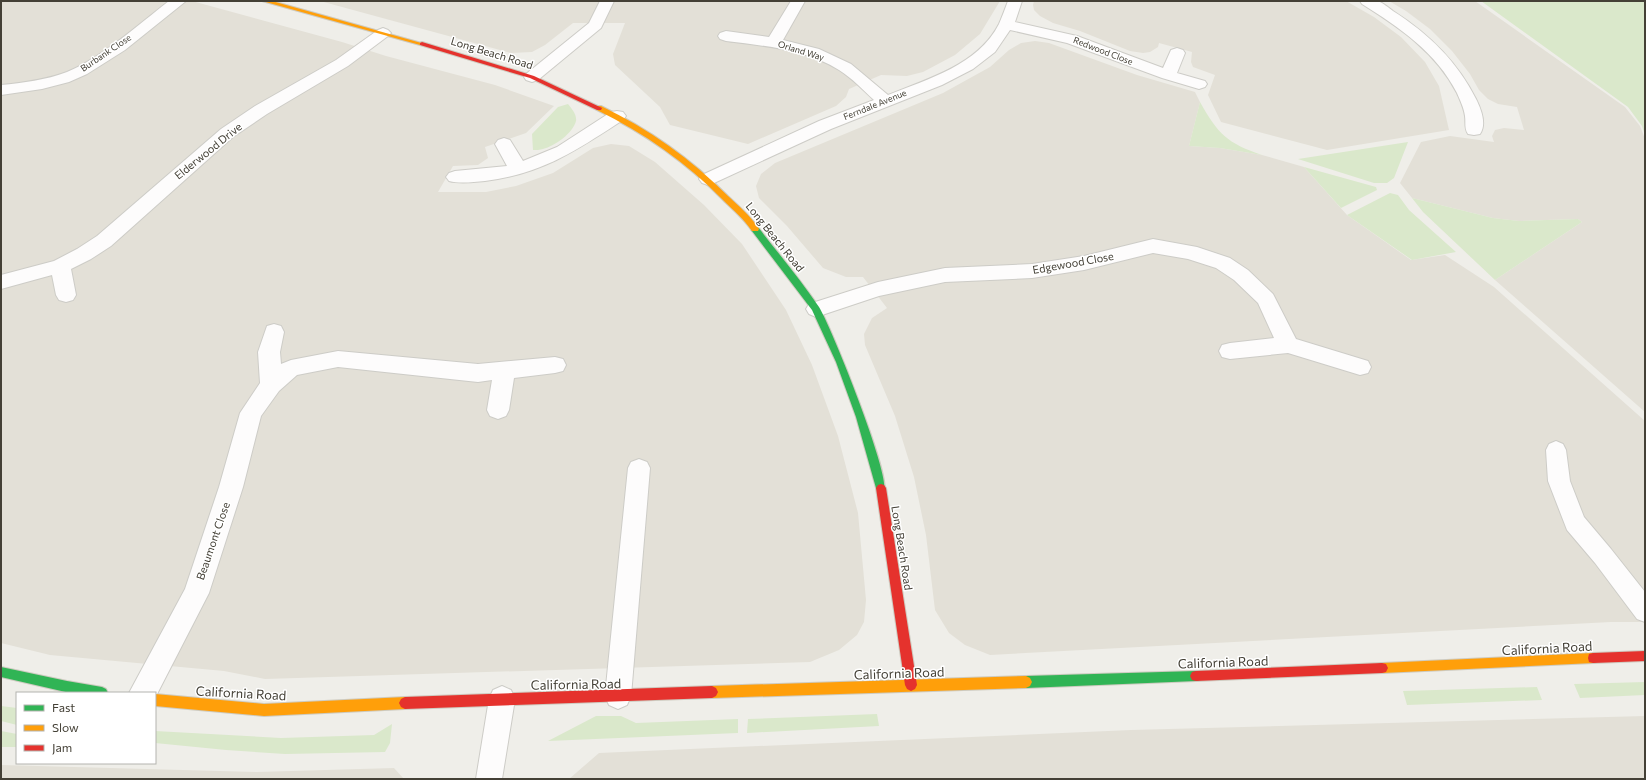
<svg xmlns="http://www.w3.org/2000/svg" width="1646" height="780" viewBox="0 0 1646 780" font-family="Commissioner,sans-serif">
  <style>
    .residential { fill: #e3e0d7 }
    .green { fill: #dae8cb }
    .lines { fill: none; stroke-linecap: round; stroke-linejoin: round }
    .lane-casing { stroke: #cdccc7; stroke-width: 2 }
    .street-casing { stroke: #cdccc7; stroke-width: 2 }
    .fast-casing { stroke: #cecbc0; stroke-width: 2 }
    .slow-casing { stroke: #cecbc0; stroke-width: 2 }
    .jam-casing { stroke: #cecbc0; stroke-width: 2 }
    .lane { fill: #fdfcfc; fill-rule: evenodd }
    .street { fill: #fdfcfc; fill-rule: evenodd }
    .fast { fill: #30b455; fill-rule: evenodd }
    .slow { fill: #ff9f0a; fill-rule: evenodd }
    .jam { fill: #e5322d; fill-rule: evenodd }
    .labels { text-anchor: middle; stroke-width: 3; stroke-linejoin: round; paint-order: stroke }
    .far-street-label { font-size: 9px; fill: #444036; stroke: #fff }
    .street-label { font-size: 11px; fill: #444036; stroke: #fff }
    .near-street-label { font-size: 13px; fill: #444036; stroke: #fff }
  </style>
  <rect width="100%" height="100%" fill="#efeee9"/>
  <path class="residential" d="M1,1H192L342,42L386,56L495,85L554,106L526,133L485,147L488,158L478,165L453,166L438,192H486L516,186L553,173L593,148L611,144L629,146L655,162L704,205L742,244L786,310L812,365L838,436L858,513L866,600L864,622L857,635L839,650L810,662L265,679L224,671L50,655L1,643Z
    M320,1H1000L980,34L955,55L923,72L907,76L881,75L849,89L846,97L836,106L748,144L670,125L660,107L615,65L613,54L625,23H573L545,45L532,52L511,53Z
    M1034,1H1346L1374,17L1401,37L1425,62L1439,86L1449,130L1327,150L1221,122L1208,95L1215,75L1193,67L1191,62L1192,52L1159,43L1158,47L1150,52L1143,53L1130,51L1080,31L1053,23L1040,16L1034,10L1033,5Z
    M1389,1H1475L1625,107L1640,126L1645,139V412L1495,280L1582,222L1578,219L1519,221L1493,218L1412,198L1400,183L1421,142L1450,136L1494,142L1492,136L1495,130L1504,128L1524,130L1517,107L1498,104L1488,99L1479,90L1470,74L1452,51L1430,29L1406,11Z
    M1035,41L1049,43L1137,75L1195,92L1200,102L1189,146L1220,148L1262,155L1304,167L1347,215L1411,260L1445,255L1494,287L1645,421V622H1611L990,655L965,645L949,633L935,610L926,535L914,477L895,416L865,345L864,334L872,318L887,308L863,277H846L823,268L787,226L759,198L756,186L761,174L775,163L943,93L990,67L1009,50L1021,43Z
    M1645,716V779H569L599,753L1131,730Z
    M1,765L257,772L394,768L404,779H1Z"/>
  <path class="green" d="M1481,1H1645V135L1642,126L1628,107Z
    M1200,102C1218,134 1227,143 1262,155L1220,148L1189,146Z
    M568,104C572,109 577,115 576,121C573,133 555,146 543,149C540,150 536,150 533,150L532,134L558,107Z
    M1408,142L1394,178L1387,183H1374L1298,159Z
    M1304,167L1376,187L1377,190L1341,208Z
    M1390,193L1398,195L1409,210L1456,252L1412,260L1347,215Z
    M1412,198L1493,218L1519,221L1578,219L1582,222L1495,280L1423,212Z
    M1645,682V695L1580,698L1574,684Z
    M1537,687L1542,700L1407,705L1403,691Z
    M1,706L17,708V725L1,721Z
    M877,714L879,726L747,733L748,719Z
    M596,716H621L636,723L738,719V733L548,741Z
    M392,724L390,743L385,752L285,754L226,750L155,743V731L281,738L374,735Z
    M1,731L17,734V747H1Z"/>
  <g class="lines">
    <defs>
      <path id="lane" d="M1556,441L1563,444L1566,450L1570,481L1584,517L1611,549L1645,592V622L1637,619L1595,563L1567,530L1548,481L1546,450L1549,444Z
        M639,459L647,462L650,468L631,696L627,705L618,709L609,705L605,696L628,468L631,462Z
        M502,686L511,690L515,699L502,779H476L489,699L493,690Z"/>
      <path id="street" d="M169,1H186L125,50L87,74L69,82L42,89L1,95V85C23,83 46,80 67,72C103,57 138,25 169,1Z
        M600,1H614L601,28L538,80L532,82L526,80L524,77L526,74L589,23Z
        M791,1H805L783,40L819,49L851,64L888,95C928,79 978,65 999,24C1002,17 1005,9 1008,1H1022L1015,22L1077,36L1163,68L1171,50L1177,48L1183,50L1185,53L1177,73L1205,81L1207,84L1205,87L1199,89L1162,78L1067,43L1010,30L995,52L973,69L942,85L831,129L714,183L708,185L702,183L699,179L702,175L819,121L874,100C863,90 852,78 839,70C805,49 765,46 726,41L720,39L718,36L720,33L726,31L769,37Z
        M1360,1C1365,1 1373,0 1378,1C1383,3 1389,8 1393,11C1429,34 1457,61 1476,99C1481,109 1487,124 1480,134L1474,135L1468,134C1464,128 1466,123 1465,116C1464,108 1460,100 1457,93C1436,52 1400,28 1362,4Z
        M383,28L388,30L391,33L388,36L348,66L267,114L233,137L111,246L91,259L71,269L76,295L73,300L66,302L59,300L56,295L52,275L1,289V275L54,261L77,249L97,236L221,129L255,106L336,60L378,30Z
        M617,111L623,112L626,116L623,120C577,150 542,174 485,181C473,182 460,184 449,181L446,177L449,173L455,171L507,166L495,144L498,140L504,138L510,140L523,161L557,147L611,112Z
        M1153,239L1197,247L1230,258L1248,270L1273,294L1296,339L1368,361L1371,367L1368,373L1360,375L1288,353L1230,359L1222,357L1219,351L1222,345L1230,343L1274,338L1258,303L1234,280L1216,268L1188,259L1153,253L1084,270L1032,278L945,282L879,296L816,317L809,314L806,309L809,304L878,282L945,268L1032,264L1084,256Z
        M274,324L281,326L284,332L280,352L281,364L291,360L338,351L478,364L555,357L563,359L566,365L563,371L555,373L514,378L509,410L506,416L498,419L490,416L487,410L492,380L478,382L338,367L297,375L279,391L261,416L243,487L209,593L155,698V693H129L185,589L219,487L240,413L260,383L258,352L267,326Z"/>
      <path id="fast" d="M755,226L758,227C778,253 800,279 819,307C831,326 891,476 884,491L881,492L878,491L876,488L856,417L836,362L812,310L752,231L751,229Z
        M1,667L67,681L102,687L106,689L108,693H70L1,677Z
        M1196,671L1200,672L1202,676L1200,680L1196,681L1026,688L1022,686L1020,682L1022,678L1026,676Z"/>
      <path id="slow" d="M262,1H272L425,44L420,45Z
        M597,106H601C649,129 691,159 728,196C739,206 749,215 758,227L759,229L758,231H752C744,219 733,210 723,200C686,162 644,133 597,110Z
        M1593,653L1597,654L1598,658L1597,662L1593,663L1382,673L1378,672L1376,668L1378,664L1382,663Z
        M1026,676L1030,678L1032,682L1030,686L1026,688L712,698L708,696L706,692L708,688L712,686Z
        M155,694L264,704L405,697L409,699L411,703L409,707L405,709L264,716L155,706Z"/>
      <path id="jam" d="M422,42L534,76L602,108L601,110H597L530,78L420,45V43Z
        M881,484L884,485L886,488L917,685L915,689L911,691L907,689L905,685L876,488L878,485Z
        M1645,651V661L1593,663L1589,662L1588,658L1589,654L1593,653Z
        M1382,663L1386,664L1388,668L1386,672L1382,673L1196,681L1192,680L1190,676L1192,672L1196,671Z
        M712,686L716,688L718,692L716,696L712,698L405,709L401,707L399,703L401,699L405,697Z"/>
    </defs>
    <use href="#lane" class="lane-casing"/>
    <use href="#street" class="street-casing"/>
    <use href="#fast" class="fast-casing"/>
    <use href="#slow" class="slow-casing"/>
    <use href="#jam" class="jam-casing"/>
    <use href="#lane" class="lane"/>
    <use href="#street" class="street"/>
    <use href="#fast" class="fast"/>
    <use href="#slow" class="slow"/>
    <use href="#jam" class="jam"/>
  </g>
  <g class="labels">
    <g class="far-street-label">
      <text transform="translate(801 51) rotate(17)" y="3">Orland Way</text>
      <text transform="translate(1103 51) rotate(21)" y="3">Redwood Close</text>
      <text transform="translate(106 53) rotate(-34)" y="3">Burbank Close</text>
      <text transform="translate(875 105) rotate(-22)" y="3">Ferndale Avenue</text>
    </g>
    <g class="street-label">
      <text transform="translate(492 53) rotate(17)" y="4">Long Beach Road</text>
      <text transform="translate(208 151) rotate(-39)" y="4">Elderwood Drive</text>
      <text transform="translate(775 237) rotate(51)" y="4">Long Beach Road</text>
      <text transform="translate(1073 263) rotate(-10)" y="4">Edgewood Close</text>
      <text transform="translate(213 541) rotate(-71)" y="4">Beaumont Close</text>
      <text transform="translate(902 548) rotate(81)" y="4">Long Beach Road</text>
    </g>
    <g class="near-street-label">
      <text transform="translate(1547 648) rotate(-3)" y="5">California Road</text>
      <text transform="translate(1223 662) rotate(-2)" y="5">California Road</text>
      <text transform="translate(899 673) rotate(-2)" y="5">California Road</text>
      <text transform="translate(576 684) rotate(-1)" y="5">California Road</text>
      <text transform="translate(241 693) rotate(3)" y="5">California Road</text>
    </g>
  </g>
  <rect width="1646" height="780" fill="none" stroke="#444036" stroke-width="4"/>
  <rect x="16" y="692" width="140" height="72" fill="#ffffff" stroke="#b4b3af"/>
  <rect x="24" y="705" width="20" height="6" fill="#30b455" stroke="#b4b3af"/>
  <text x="52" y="712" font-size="12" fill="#444036">Fast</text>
  <rect x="24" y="725" width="20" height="6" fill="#ff9f0a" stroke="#b4b3af"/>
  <text x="52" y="732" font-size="12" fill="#444036">Slow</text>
  <rect x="24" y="745" width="20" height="6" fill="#e5322d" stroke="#b4b3af"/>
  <text x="52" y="752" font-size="12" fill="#444036">Jam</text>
</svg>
